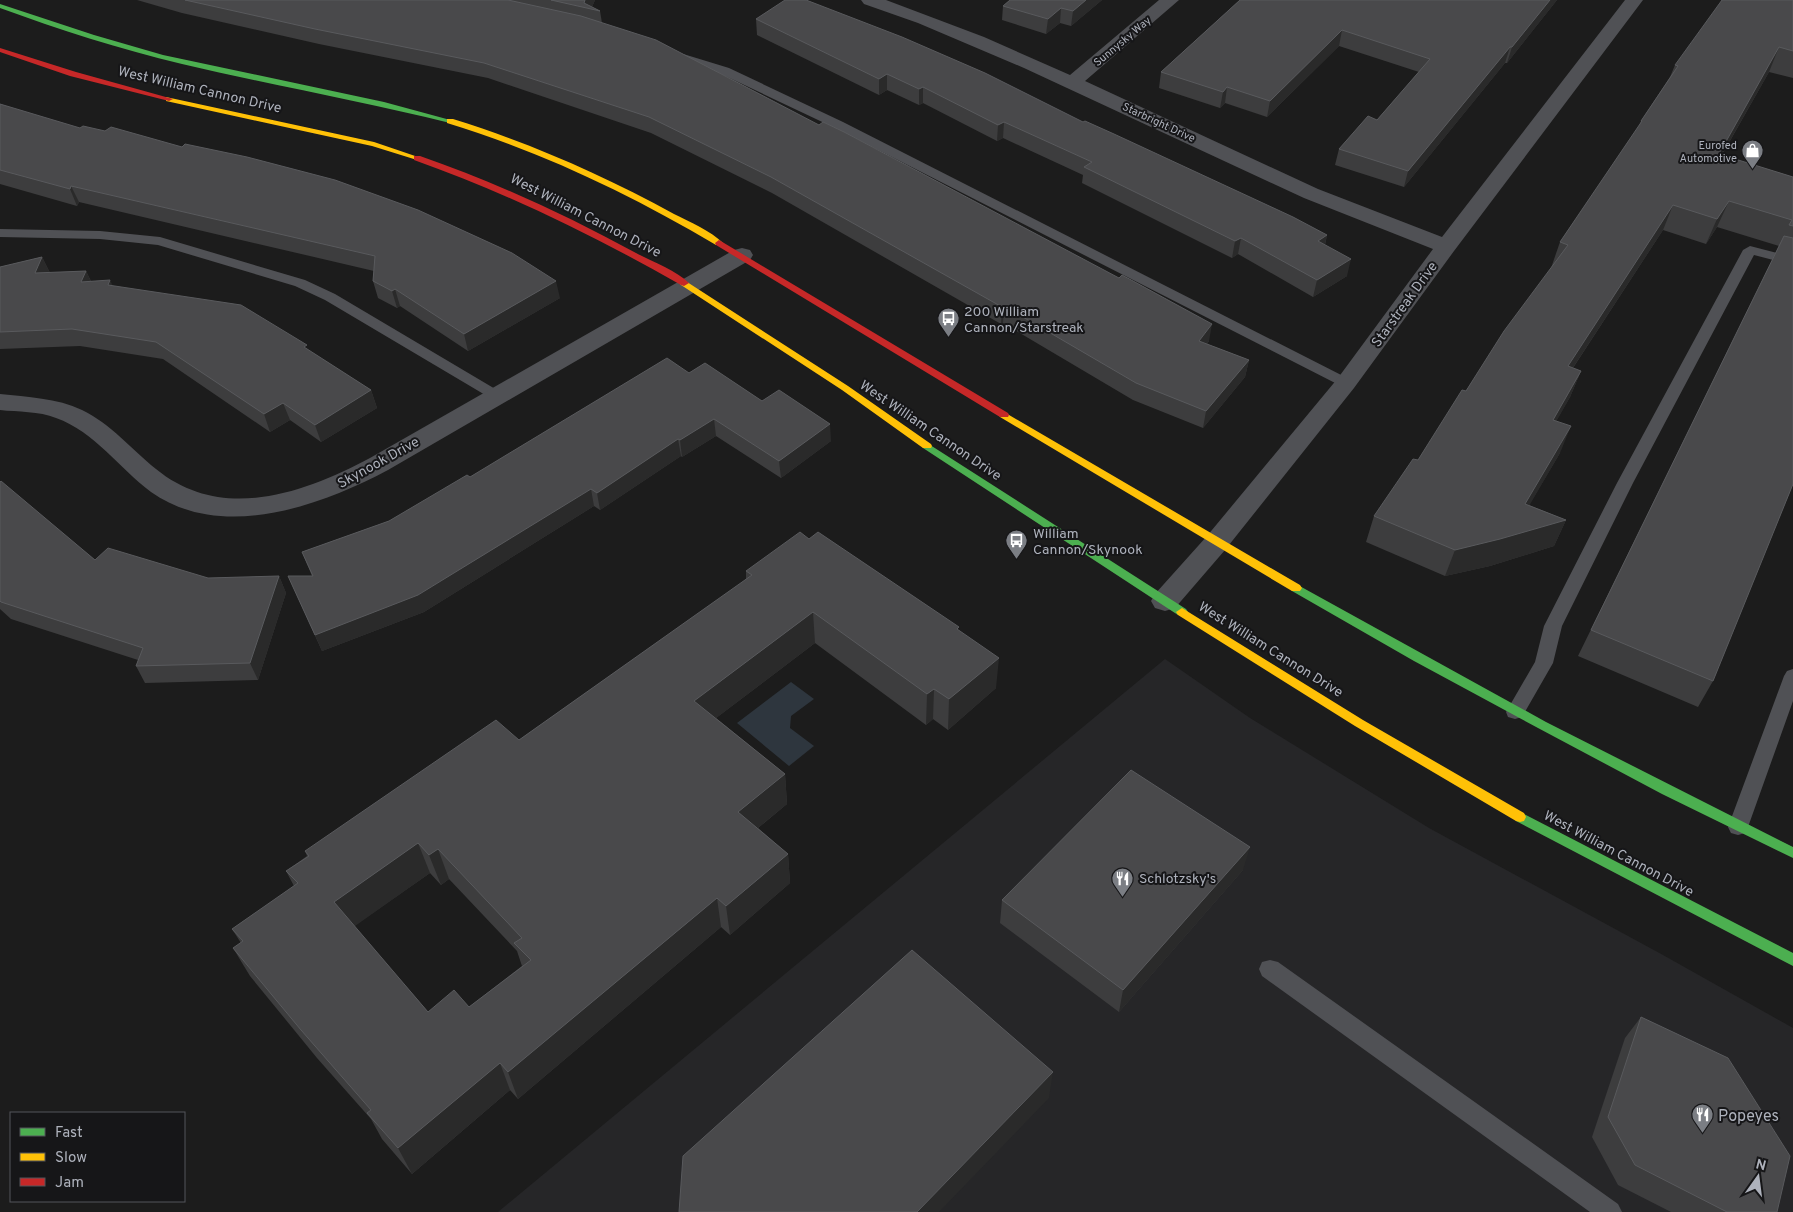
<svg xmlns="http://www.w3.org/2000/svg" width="1793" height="1212" viewBox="0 0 1793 1212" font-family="Overpass,sans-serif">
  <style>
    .built { fill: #262628 }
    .water { fill: #2e363e }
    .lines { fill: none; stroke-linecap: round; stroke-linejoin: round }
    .lane { fill: #505155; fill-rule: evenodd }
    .street { fill: #505155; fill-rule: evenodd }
    .fast { fill: #4caf50; fill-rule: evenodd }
    .slow { fill: #ffc107; fill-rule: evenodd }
    .jam { fill: #c62828; fill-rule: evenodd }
    .wall { fill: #3d3d3e; fill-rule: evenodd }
    .shaded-wall { fill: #2a2a2a }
    .building { fill: #49494b; stroke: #595a5d; fill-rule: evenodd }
    .labels { text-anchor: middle; stroke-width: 4; stroke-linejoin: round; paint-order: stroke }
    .far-street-label { font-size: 11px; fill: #aeb2bc; stroke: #161618 }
    .far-poi-label { font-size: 11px; fill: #aeb2bc; stroke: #161618; text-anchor: end }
    .street-label { font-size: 14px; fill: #aeb2bc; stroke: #161618 }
    .poi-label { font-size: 14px; fill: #aeb2bc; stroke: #161618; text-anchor: start }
    .near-poi-label { font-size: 16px; fill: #aeb2bc; stroke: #161618; text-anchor: start }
  </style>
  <rect width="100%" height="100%" fill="#1c1c1c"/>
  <path class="built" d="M1165,659L1250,718L1429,828L1663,955L1793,1028V1212H498Z"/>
  <path class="water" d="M791,682L814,699L791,716L790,728L814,746L789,766L737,723Z"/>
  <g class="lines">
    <path class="lane" d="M680,53L729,68L843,122L1351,380L1354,383L1351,386H1341L835,128L721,74L676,59L674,57Z
      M0,229L100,231L160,237L305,280L335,294L502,393L505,396L502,399H492L325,300L295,286L158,245L100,239L0,237Z
      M1750,246L1793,257V265L1754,255L1633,483L1562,626L1553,663L1522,717L1515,719L1508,717L1506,712L1535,662L1544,626L1617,483L1743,250Z
      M1793,669V701L1748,827L1745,833L1738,835L1731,833L1728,827L1784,676L1787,671Z
      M1270,960L1278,962L1618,1204L1622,1212H1590L1262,976L1259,969L1262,962Z"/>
    <path class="street" d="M861,0H886L984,37L1070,75L1159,0H1179L1085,81L1318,189L1442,237L1625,0H1643L1454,251L1354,388L1225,550L1175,608L1165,611L1155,608L1151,601L1155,594L1207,536L1338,378L1433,249L1304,198L1024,68L918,23L864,4Z
      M742,248L750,250L753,255L750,260L388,470C320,506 222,542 151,492C119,468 95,432 56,418C39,411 18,412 0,410V394C27,397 57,398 82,410C111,424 131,449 156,469C222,523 304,493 370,458L734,250Z"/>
    <path class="fast" d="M0,4L94,35L163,55L384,102L454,121L450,123C361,101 271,85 182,64C120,49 60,30 0,8Z
      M927,443L1186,609L1188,612L1186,615H1178L923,448L922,446L923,444Z
      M1296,584L1546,722L1793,847V858L1662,794L1538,728L1414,661L1292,591L1290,588Z
      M1520,812L1793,953V966L1516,821L1514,817L1516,813Z"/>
    <path class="slow" d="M166,97L374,142L421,158L417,160L372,146L166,101Z
      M447,119H453C530,143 603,175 674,214C690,222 711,231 723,243L722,245H716C630,194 542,152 447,123Z
      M684,280L848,386L931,444L932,446L931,448H923L842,390L681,285L679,283Z
      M1004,412L1300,585L1302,588L1300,591H1292L1000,417L999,415Z
      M1182,608L1363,720L1524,813L1526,817L1524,821L1520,822L1516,821L1355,726L1178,615L1176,612Z"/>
    <path class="jam" d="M0,48L76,72L173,99L169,101L70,76L0,52Z
      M414,156H420C495,182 566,215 636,253C651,261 677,271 689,283L684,286L681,285C595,236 507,193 414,160Z
      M719,240L1008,413L1009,415L1008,417H1000L716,245L715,243Z"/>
  </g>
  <path class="wall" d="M137,0H595L592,7L600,11L602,23L1209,341L1207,344L1249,360L1245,377L1203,428L1133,400L1003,323L1001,324L772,193L651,133L488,78L319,44L182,13Z
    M1010,0H1102L1071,26L1060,23L1046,34L1002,20L1003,6Z
    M1240,0H1557L1507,63H1505L1404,187L1335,165L1339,149L1377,120L1419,72L1339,46L1267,117L1225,103L1220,108L1159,88L1161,72Z
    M1793,0V78L1769,72L1722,155L1793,177V484L1713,681L1698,707L1578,656L1779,246L1717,227L1706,244L1663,230L1573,368L1581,371L1570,397L1556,421L1560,453L1529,505L1566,520L1554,546L1490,566L1445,576L1366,542L1374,516L1418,460L1551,268L1560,242L1638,128L1641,121L1670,77L1675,65Z
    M756,19L1083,122L1327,235L1325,245L1347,276L1313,297L1238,254L1232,258L1082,183L1083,175L1003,138L997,141L923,103L919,105L887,90L879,95L757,35Z
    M0,104L560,298L468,351L400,306L397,308L378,298L373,281L374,271L79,202L77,206L0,184Z
    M42,257L50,273L86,271L91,281L113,286L308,350L371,390L377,408L321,442L290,420L270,432L163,359L80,346L0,349V267Z
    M689,373L762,401L831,441L781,478L716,436L682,457L681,456L600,510L594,506L424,612L322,651L288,576H312L302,552L389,521L470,477Z
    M0,482L95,560L208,578L279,576L286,593L258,680L145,683L136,666L138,660L11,619L0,609Z
    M809,539L959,631L996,688L948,730L933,719L926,725L815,643L716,718L785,774L787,804L758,828L788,854L790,883L730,935L721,927L518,1099L510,1090L412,1174L382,1139L371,1119L317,1058L250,976L233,948L241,943L232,929L294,886L286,871L307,856L305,851L519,740L746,580V571ZM430,873L441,885L449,879L517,951L522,966L469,1007L428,1012L354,926Z
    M1243,870L1119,1012L1000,923L1002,900Z
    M1641,1017L1777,1212H1671L1618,1185L1592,1137L1625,1038Z"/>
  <path class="shaded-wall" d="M585,0H595L591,9L584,3Z
    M1086,0H1102L1071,26L1073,11Z
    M1550,0H1557L1507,63L1512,47Z
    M1061,8L1060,23L1046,34L1048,19Z
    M1342,30L1339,46L1267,117L1270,101Z
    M1510,47L1505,63L1404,187L1408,171Z
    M1779,47L1769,72L1708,179L1719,154Z
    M887,74V90L879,95V79Z
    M923,87V103L919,105V89Z
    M1227,87L1225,103L1220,108L1223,92Z
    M1004,122L1003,138L997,141L998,125Z
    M71,186L79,202L77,206L70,189Z
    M1729,201L1717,227L1706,244L1717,219Z
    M1673,205L1663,230L1557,392L1568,366Z
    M1327,235L1323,252L1318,241Z
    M1241,238L1238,254L1232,258L1235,241Z
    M42,257L50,273H35Z
    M1351,259L1347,276L1313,297L1317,280Z
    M86,271L94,288L81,282Z
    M110,280L118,297L108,285Z
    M556,281L560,298L468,351L464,334Z
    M395,289L400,306L397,308L392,291Z
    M1004,306L1003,323L1001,324L1002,307Z
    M1212,324L1209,341L1196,358L1199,341Z
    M1249,360L1245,377L1203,428L1206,411Z
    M1581,371L1570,397L1542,447L1553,420Z
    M371,390L377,408L321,442L315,425Z
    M283,403L290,420L270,432L264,414Z
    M714,419L716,436L682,457L680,440Z
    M830,424L831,441L781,478L779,461Z
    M1571,426L1560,453L1515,530L1525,504Z
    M678,439L681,456L600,510L597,493Z
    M591,489L594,506L424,612L322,651L315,635Z
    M1566,520L1554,546L1490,566L1445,576L1455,550Z
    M279,576L286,593L258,680L250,663Z
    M813,612L815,643L699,731L694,701Z
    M999,658L996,688L948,730L949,699Z
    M934,689L933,719L926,725L927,694Z
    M785,774L787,804L742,841L738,812Z
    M418,843L430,873L348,931L334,902Z
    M1250,847L1243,870L1119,1012L1123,990Z
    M438,849L449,879L441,885L429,855Z
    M788,854L790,883L730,935L726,906Z
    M717,898L721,927L518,1099L508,1072Z
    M500,1063L510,1090L412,1174L398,1148Z
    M1053,1072L1049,1098L939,1212H917Z"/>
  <path class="building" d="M185,0H508L581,16L656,40L819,125L823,122L844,132L1119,278L1122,275L1212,324L1199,341L1249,360L1206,411L1136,383L1004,306L1002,307L771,177L649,117L484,63L315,29Z
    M551,0H585L584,3L600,11Z
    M785,0H806L902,37L985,73L1083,122L1085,121L1114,134L1293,217L1327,235L1318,241L1351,259L1317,280L1241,238L1235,241L1084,167L1092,162L1004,122L998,125L923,87L919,89L887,74L879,79L756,19Z
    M1010,0H1086L1073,11L1061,8L1048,19L1003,6Z
    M1240,0H1550L1512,47H1510L1408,171L1339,149L1368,116L1377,120L1430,59L1342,30L1270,101L1227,87L1223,92L1161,72Z
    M1722,0H1793V51L1779,47L1719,154L1793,177V226L1789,225L1792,220L1729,201L1717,219L1673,205L1568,366L1581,371L1553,420L1571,426L1525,504L1566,520L1500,539L1455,550L1374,516L1413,459L1418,460L1462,390L1466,391L1504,331L1568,245L1560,242L1642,121H1641L1678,66L1675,65Z
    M0,104L80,128L83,126L105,131L111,127L182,147L185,144L247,157L335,180L418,210L512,253L556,281L464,334L395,289L392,291L373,281L375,256L71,186L70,189L0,170Z
    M1784,236L1793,238V484L1713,681L1591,630Z
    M42,257L35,273L86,271L81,282L110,280L108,285L241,305L307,345L304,347L371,390L315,425L283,403L264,414L156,342L72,329L0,332V267Z
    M667,358L689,373L705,363L762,401L779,390L830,424L779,461L714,419L680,440L678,439L597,493L591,489L418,595L315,635L288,576H313L302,552L389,521L467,475L470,477Z
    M1,481L95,560L108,548L208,578L279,576L250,663L136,666L143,648L1,602L0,601V482Z
    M800,532L809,539L818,532L959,627L957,629L999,658L949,699L934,689L927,694L813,612L694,701L785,774L738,812L788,854L726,906L717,898L508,1072L500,1063L398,1148L367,1113L371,1110L301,1030L233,948L243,941L232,929L298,883L286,871L309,856L305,851L496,720L519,740L752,575L746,571ZM418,843L429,855L438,849L522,938L514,943L531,960L469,1007L454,990L428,1012L334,902Z
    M1131,770L1250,847L1123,990L1002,900Z
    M912,950L1053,1072L917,1212H679L683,1156Z
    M1641,1017L1728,1058L1790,1156L1777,1212H1727L1635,1165L1608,1117Z"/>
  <defs>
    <symbol id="shop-pin" viewBox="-11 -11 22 30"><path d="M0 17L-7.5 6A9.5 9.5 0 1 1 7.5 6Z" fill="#7b7e84" stroke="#161618"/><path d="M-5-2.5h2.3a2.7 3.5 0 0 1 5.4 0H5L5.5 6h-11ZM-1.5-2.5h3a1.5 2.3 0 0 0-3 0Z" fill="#fff"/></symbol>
    <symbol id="bus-pin" viewBox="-11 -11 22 30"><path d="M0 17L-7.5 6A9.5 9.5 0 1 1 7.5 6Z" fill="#7b7e84" stroke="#161618"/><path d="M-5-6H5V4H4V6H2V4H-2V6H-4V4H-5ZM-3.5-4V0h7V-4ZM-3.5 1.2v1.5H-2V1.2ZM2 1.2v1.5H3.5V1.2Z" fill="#fff"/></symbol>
    <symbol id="restaurant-pin" viewBox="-11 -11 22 30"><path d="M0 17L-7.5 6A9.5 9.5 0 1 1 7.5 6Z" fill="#7b7e84" stroke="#161618"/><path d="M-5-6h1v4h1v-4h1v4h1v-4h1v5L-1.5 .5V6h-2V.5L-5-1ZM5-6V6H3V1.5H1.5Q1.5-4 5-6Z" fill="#fff"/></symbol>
  </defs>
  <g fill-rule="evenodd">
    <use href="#shop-pin" x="1740" y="138" width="25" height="34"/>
    <use href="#bus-pin" x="936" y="306" width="25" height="34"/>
    <use href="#bus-pin" x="1004" y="528" width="25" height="34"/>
    <use href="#restaurant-pin" x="1110" y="866" width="25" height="34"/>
    <use href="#restaurant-pin" x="1690" y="1102" width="25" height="34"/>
  </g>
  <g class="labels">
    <g class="far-street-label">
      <text transform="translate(1122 41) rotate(-40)" y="4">Sunnysky Way</text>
      <text transform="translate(1159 122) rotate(25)" y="4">Starbright Drive</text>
    </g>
    <g class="far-poi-label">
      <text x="1737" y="149">Eurofed<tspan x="1737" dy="13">Automotive</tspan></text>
    </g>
    <g class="street-label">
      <text transform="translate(200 89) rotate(13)" y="5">West William Cannon Drive</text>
      <text transform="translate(586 215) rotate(27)" y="5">West William Cannon Drive</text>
      <text transform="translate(1404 304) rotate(-54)" y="5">Starstreak Drive</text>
      <text transform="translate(931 430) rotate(34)" y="5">West William Cannon Drive</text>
      <text transform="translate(378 462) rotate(-29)" y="5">Skynook Drive</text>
      <text transform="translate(1271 649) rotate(32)" y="5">West William Cannon Drive</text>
      <text transform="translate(1619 853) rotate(28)" y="5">West William Cannon Drive</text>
    </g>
    <g class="poi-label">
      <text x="964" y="316">200 William<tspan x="964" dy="16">Cannon/Starstreak</tspan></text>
      <text x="1033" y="538">William<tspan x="1033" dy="16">Cannon/Skynook</tspan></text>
      <text x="1139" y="883">Schlotzsky's</text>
    </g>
    <g class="near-poi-label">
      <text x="1718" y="1121">Popeyes</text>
    </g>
  </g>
  <rect x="10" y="1112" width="175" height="90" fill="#161618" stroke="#53545a"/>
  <rect x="20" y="1128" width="25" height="8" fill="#4caf50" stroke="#53545a"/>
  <text x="55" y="1137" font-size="15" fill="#aeb2bc">Fast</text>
  <rect x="20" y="1153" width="25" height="8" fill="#ffc107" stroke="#53545a"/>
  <text x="55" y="1162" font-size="15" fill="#aeb2bc">Slow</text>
  <rect x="20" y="1178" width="25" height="8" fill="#c62828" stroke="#53545a"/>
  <text x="55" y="1187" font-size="15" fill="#aeb2bc">Jam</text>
  <g transform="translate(1758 1177) rotate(14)" stroke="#161618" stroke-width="4" paint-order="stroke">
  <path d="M0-4L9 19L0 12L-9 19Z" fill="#aeb2bc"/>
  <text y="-8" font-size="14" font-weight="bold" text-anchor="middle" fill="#aeb2bc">N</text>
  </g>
</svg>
